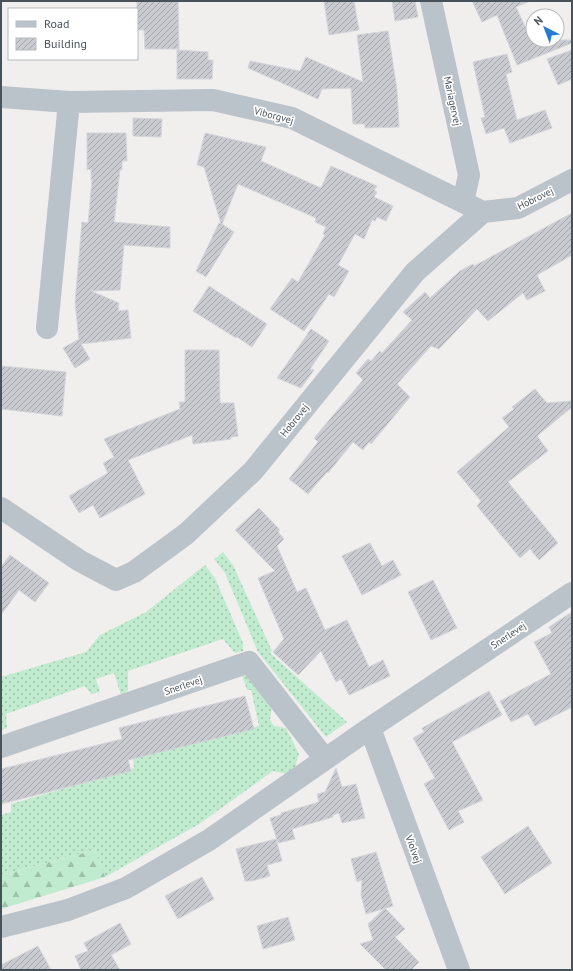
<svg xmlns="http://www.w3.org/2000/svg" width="573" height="971" viewBox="0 0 573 971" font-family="'PT Sans',sans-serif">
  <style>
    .grass { fill: url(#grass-dots) }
    .forest { fill: url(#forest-firs) }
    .building { fill: url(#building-hatch); stroke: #d3d5d9 }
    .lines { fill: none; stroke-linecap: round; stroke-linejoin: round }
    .minor { stroke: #bbc3ca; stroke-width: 22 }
    .labels { text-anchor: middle; stroke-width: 3.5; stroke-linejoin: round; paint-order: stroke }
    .street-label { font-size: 10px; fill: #48525a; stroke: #fff }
  </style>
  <defs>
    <pattern id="grass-dots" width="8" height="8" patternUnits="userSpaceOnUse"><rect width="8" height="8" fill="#c0ebce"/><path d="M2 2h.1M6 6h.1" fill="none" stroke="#9ec1aa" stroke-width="1.8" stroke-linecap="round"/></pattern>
    <pattern id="forest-firs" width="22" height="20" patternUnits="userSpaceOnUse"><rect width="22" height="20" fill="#c0ebce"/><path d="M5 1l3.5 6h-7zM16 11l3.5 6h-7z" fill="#9ec1aa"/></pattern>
    <pattern id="building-hatch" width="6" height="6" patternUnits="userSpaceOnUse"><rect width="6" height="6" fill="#c9cbd1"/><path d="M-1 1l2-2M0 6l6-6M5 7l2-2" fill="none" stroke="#a5a7ad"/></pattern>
  </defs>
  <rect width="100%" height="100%" fill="#f1eeee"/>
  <path class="grass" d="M223,552L233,565L272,651L270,653L347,722L326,737L258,652L225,573L214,559Z
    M205,565L215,578L243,643V651L235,653L223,639L128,671V691L121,695L114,673L96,679L100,692L91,694L85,686L6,714L7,728L1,730V677L86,652L100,635L146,612Z
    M246,673L272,706L270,720L274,726L286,728L299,754L295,768L286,774L273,771L199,824L105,877L95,850L1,875V815L11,812V804L134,768L133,758L259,726L251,690H247L242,675Z"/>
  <path class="forest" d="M95,850L105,877L1,909V875Z"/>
  <path class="building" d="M137,1H178L179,49H145L144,30H137Z
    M324,1H354L359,30L329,35Z
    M392,1H415L418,17L395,21Z
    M472,1H530L516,7L528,33L531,31L533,40H572V43L517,65L497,15L482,22Z
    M388,31L397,90L399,127L365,128V124H353L351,88L322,89L318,99L248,68L250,61L300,71L306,57L363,82L357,35Z
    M177,50L208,52V60H213L212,79H177Z
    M572,50V79L558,85L547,59Z
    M507,54L512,72L506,74L517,120L545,110L552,128L510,143L504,128L486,134L481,118L485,117L473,62Z
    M133,118L162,119L161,137L133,136Z
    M87,133H126L127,161H122V170H120L114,222L170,227V248L124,245L120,290L91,291L119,303L118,311L128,310L131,338L81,344L90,359L75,368L63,348L79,339V340L75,302L82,222L88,223L92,180H91V169L87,170Z
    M205,133L266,147L261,161L321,188L331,166L377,186L374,190L377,192L374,197L393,206L386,221L377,217L375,221L372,220L364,239L355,234L338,265L349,271L334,297L329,294L304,331L270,309L292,278L298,282L325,235L323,234L326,227L315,222L316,218L238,184L222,224L234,232L206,277L196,271L219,223L221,224L204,167L197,165Z
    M572,213V255L537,275L545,291L527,300L523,293L488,321L477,309L439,349L431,346L397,384L410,397L371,444L369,442L363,450L353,442L328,473L327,472L308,494L289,479L318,442L314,438L363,380L356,373L368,359L371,361L380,351L382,353L412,320L403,312L425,292L430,298L460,271L473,264L474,266Z
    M209,286L267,324L252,347L237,337L236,338L193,311Z
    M311,329L329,341L310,369L314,370L301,388L277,378Z
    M185,350H219L220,403H234L238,436L231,437V439L193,444L192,435L128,460L145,494L100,518L93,505L79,513L69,496L108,473L103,463L114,457L104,439L180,409L179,402H185Z
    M1,366L66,372L62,416L1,409Z
    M535,389L547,403L572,401V407L537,436L548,451L508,482L558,543L539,560L530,549L520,558L477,506L481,501L457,472L509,427L502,418L514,409L512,407Z
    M259,508L280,530L278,532L284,539L277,546L297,592L306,588L325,630L347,620L369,667L383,660L390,676L349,695L341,679L336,682L321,651L298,675L273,652L284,639L258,578L275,571L235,530Z
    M370,543L382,566L393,560L401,575L362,595L342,556Z
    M10,555L49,583L35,602L19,590L1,615V567Z
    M433,580L457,628L431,640L408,592Z
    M572,612V707L535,726L528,714L511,722L500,701L551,674L534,642L552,633L549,627Z
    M489,691L502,715L452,742L483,800L458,811L464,822L449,830L424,784L435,778L413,738L424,732L422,728Z
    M245,696L254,729L128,760L131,771L1,804V769L122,739L119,728Z
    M336,768L342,787L356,784L365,818L342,823L339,813L333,815V817L292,829L295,839L278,843L270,818L281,815V813L319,802L317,794L325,792Z
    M528,826L552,863L505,894L481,857Z
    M276,839L282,861L267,865L270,876L252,881H245L236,849Z
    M376,852L393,906L366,914L361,895L362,880L357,882L351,859Z
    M202,877L214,899L178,919L165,896Z
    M385,908L405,929L395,937L419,962L411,970H386L360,944L373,940L368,924Z
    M288,917L295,940L263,949L257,926Z
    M120,923L131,944L111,955L120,970H81L75,956L88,951L84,943Z
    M38,946L51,970H1V965Z"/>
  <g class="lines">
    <path class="minor" d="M431,1L469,175L463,202
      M1,97L69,102L213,100L292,118L483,212
      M47,328L69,102
      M1,508L80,561L116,580L134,572L186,534L253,471L415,272L483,212L518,208L572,180
      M370,728L459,970
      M1,747L249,662L325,759
      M1,927L68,910L126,888L209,840L370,728L572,593"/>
  </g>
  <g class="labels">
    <g class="street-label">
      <text transform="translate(453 101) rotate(78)" y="4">Mariagervej</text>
      <text transform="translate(274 115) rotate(15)" y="4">Viborgvej</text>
      <text transform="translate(535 198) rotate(-26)" y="4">Hobrovej</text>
      <text transform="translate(294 420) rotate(-51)" y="4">Hobrovej</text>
      <text transform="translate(508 635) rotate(-34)" y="4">Snerlevej</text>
      <text transform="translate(183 685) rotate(-19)" y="4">Snerlevej</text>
      <text transform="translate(414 849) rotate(70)" y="4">Violvej</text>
    </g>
  </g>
  <rect width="573" height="971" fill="none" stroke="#48525a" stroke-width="4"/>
  <rect x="8" y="8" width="130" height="52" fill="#ffffff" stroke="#b6babd"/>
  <rect x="16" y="21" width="20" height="6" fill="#bbc3ca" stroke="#b6babd"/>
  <text x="44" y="28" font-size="12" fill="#48525a">Road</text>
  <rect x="16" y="38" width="20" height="12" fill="url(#building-hatch)" stroke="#b6babd"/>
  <text x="44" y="48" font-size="12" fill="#48525a">Building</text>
  <g transform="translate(545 28) rotate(318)"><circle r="19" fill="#ffffff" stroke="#b6babd"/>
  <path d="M0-3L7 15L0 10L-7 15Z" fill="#277bd2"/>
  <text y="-6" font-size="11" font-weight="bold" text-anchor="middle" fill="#48525a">N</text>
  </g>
</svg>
